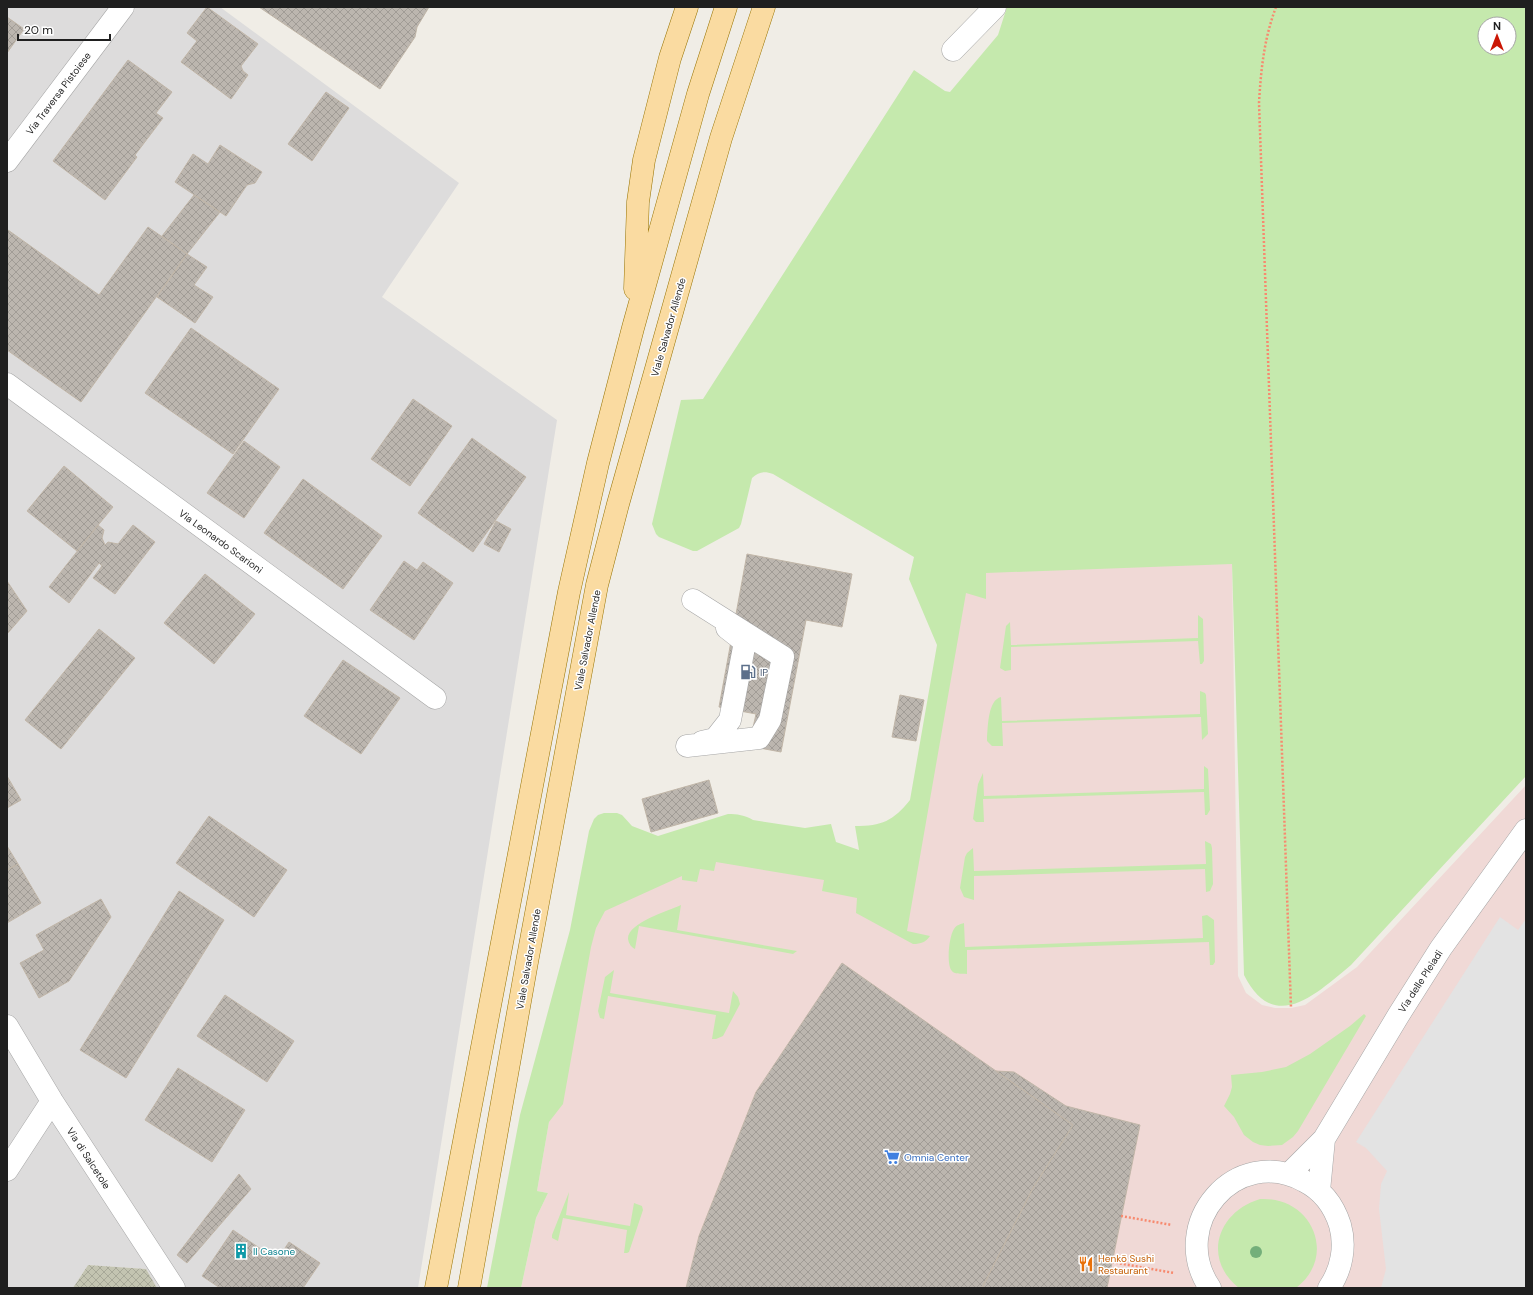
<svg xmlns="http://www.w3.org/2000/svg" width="1533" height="1295" viewBox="0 0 1533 1295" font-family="'DM Sans',sans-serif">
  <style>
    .residential { fill: #dddcdc }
    .commercial { fill: #f0d9d6 }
    .construction { fill: url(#construction-cross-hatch) }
    .grass { fill: #c5e9ad; fill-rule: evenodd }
    .parking { fill: #e3e3e3 }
    .building { fill: url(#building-cross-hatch); stroke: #c1b6a8 }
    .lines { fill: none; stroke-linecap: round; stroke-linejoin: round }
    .minor-casing { stroke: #a6a6a6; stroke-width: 23 }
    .major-casing { stroke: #987403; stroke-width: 23 }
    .path { stroke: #f78a6f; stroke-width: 2.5; stroke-dasharray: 2 2; stroke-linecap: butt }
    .minor { stroke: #fff; stroke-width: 22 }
    .major { stroke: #fadba1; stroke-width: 22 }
    .tree { fill: #74af7a }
    .labels { text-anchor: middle; stroke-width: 3; stroke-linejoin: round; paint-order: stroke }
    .street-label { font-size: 10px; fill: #1f1f1f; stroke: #fff }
    .service-label { font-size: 10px; fill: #4e5e75; stroke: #fff; text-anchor: start }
    .shop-label { font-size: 10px; fill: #366cbe; stroke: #fff; text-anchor: start }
    .culture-label { font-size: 10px; fill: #0d838f; stroke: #fff; text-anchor: start }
    .food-label { font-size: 10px; fill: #c56008; stroke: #fff; text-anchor: start }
  </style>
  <defs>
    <pattern id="construction-cross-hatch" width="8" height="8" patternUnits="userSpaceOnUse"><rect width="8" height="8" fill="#c3c4b1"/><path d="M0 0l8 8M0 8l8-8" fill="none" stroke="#a7a898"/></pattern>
    <pattern id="building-cross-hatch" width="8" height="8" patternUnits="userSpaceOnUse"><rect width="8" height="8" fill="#bcb6af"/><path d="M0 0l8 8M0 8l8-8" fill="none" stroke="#a19c96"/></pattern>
  </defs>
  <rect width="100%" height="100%" fill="#f0ede6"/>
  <path class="residential" d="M7,7H220L459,183L382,297L557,420L418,1288H157L146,1269L88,1265L73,1288H7Z"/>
  <path class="commercial" d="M970,559L985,566L1232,564L1238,976L1246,993L1262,1005L1275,1008H1291L1305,1005L1357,967L1526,785V1288H521L536,1218L548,1193L537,1191L549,1122L593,917L739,822L885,910Z"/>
  <path class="construction" d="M88,1265L146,1269L157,1288H73Z"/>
  <path class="grass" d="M1007,7H1526V776L1351,965C1316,994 1274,1035 1244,975L1232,564L986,573V599L966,593L907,931L930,936C926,942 921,944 913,944L856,913L857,898L822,891L824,880L716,862L714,871L700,869L697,882L682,880V876L605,911L596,928L591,947L563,1104L549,1122L537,1191L548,1193L536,1218L521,1288H487L520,1115L570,930L589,831L594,819L598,815L604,813H617L622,815L632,826L658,836L728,814C737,814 745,815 753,820L805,828L831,824L836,842L859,850L855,826C882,826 893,821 910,800L937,645L909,579L914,557L773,474C764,471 759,472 752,478L741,524L739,528L697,551H693L659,537L656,534L652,524L681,400L703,399L914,70L945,91L950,92L998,35ZM1485,24H1509V48H1485Z
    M1198,615L1203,619L1204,661L1202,664H1200L1198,641L1011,647V670L1005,671L1000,668L1006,626L1010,622L1011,645L1198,638Z
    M1200,691L1205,693L1206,695L1208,734L1202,740L1201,717L1002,723L1003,746H992L987,741V738C988,726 988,700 1001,697L1002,721L1200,714Z
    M1204,766L1208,769L1210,810L1207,815H1205L1204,792L983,799L984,822H976L973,819L978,784L983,773L984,796L1204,789Z
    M1205,841L1211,844L1212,848L1213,884L1210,891L1206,892L1205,869L974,876V900L964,897L960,888L965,857L967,853L973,848L974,871L1206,864Z
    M681,905L677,930L797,951L793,954L639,926L635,949C631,947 629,944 628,939C627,923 668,911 681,905Z
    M1207,915L1214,920L1215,962L1213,965H1210L1209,942L967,950V974C962,973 955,975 952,971C946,965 949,936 954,929C956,925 961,924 964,923L965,947L1203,938L1202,916Z
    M614,970L610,993L729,1013L733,991L738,997L740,1004L723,1036L716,1039H712L716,1015L608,996L604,1019L600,1018L598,1011L605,977Z
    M1364,1014L1366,1016L1298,1131L1293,1137L1282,1145L1268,1146L1260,1145L1253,1142L1244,1135L1234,1117L1224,1106L1230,1094L1232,1087L1231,1075L1262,1072L1286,1067L1310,1054L1350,1026Z
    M569,1192L566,1215L630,1226L634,1203L642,1206L643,1210L629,1252L627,1253H624L627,1230L563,1218L558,1241L552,1238V1235Z
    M1260,1199C1312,1196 1338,1256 1296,1288H1239C1202,1259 1217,1212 1260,1199Z"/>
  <path class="parking" d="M1500,917L1518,930L1526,919V1288H1381L1386,1269L1379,1209L1381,1184L1387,1171L1366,1148L1356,1142Z"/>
  <path class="building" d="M207,7L258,44L241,66L243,71L248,75L231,99L181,62L197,41L187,33Z
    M259,7H429L417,27L415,37L380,89Z
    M7,17L24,29L7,53Z
    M128,60L172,92L156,113L163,118L135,155L137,157L105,200L53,161Z
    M326,92L349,108L312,161L288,144Z
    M220,145L262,172L255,183L247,185L226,216L175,182L193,154L208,164Z
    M194,195L220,212L187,254L162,236Z
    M148,227L187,254L81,402L7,350V232L8,230L99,295Z
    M187,254L207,267L194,285L213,297L195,323L157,297Z
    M191,328L279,389L233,454L145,393Z
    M413,399L452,426L410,486L371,459Z
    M472,438L526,477L473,552L418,513Z
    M244,441L280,467L244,518L207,493Z
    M64,466L113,507L77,551L27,511Z
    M303,479L382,536L343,589L264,533Z
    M496,521L511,529L499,552L484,544Z
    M98,525L104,530L102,538L105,545L108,542L118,544L133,525L155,542L115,594L93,578L102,566L99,563L69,603L49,587Z
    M747,554L852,574L842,627L806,620L781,752L749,746L756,714L719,707Z
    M404,561L417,570L423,562L453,583L414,640L370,610Z
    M205,574L255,614L214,664L164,623Z
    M7,581L27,611L7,634Z
    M99,629L135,658L61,749L25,720Z
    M343,660L400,698L361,754L304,716Z
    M900,695L924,700L916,741L892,737Z
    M7,776L21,800L7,808Z
    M709,780L718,813L651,832L642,799Z
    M209,816L287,870L254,917L176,863Z
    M7,846L18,864L7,870Z
    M18,864L41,903L7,923V870Z
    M179,891L224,920L126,1078L80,1050Z
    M101,899L111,917L69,981L39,998L20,963L44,950L36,935Z
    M842,963L1073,1125L1033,1188L982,1288H686L699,1236L756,1092Z
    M225,995L294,1041L267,1082L197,1036Z
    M178,1068L245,1110L212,1162L145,1120Z
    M996,1071L1014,1072L1066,1106L1140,1125L1107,1288H982L1033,1188L1073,1125Z
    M239,1174L251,1189L187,1263L177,1255Z
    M233,1230L277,1260L289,1242L320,1263L303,1288H220L202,1276Z"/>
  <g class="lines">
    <defs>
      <path id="minor" d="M953,50L995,7
        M7,161L123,7
        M7,384L435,698
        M702,742L715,739L730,720L745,642L727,628
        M687,746L759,738L770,720L783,657L693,600
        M7,1026L52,1101L174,1288
        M7,1170L52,1101
        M1289,1174L1324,1139L1398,1016L1441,948L1526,830
        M1319,1191L1324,1139
        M1210,1288C1167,1224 1236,1144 1304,1181C1322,1190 1334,1206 1340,1225C1346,1246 1342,1269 1329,1288"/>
      <path id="major" d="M635,289L638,202L644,160L670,58L687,7
        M436,1288L569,592L598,463L633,328L698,94L726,7
        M469,1288L527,962L597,585L618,504L721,138L764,7"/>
    </defs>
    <use href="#minor" class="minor-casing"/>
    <use href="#major" class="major-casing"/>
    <path class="path" d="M1276,7C1264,39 1261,69 1259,103L1291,1008
      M1121,1216L1172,1225
      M1112,1262L1174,1273"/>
    <use href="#minor" class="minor"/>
    <use href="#major" class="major"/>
  </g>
  <circle class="tree" cx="1256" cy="1252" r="6"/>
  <defs>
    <symbol id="fuel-bare" viewBox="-9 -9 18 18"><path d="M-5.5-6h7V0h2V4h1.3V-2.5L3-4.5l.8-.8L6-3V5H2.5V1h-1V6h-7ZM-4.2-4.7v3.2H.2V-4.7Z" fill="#5c6f8a" stroke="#fff" stroke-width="2.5" paint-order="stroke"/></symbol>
    <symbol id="supermarket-bare" viewBox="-9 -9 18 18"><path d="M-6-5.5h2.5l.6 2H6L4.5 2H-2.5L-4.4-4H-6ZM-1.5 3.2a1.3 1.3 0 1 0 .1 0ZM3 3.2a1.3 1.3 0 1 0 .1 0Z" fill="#3f7fe0" stroke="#fff" stroke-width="2.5" paint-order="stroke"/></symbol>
    <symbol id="building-bare" viewBox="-9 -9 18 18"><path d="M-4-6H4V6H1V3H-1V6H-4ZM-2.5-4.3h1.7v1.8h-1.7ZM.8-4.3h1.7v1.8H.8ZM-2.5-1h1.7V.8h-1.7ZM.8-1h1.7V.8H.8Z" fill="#0f9aa8" stroke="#fff" stroke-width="2.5" paint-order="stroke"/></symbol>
    <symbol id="restaurant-bare" viewBox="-9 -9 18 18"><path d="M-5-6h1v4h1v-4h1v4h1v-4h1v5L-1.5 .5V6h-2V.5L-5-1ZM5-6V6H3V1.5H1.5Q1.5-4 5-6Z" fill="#e8710a" stroke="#fff" stroke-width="2.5" paint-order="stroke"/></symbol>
  </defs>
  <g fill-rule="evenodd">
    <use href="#fuel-bare" x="737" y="661" width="22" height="22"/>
    <use href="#supermarket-bare" x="881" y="1146" width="22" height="22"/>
    <use href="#building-bare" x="230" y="1240" width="22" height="22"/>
    <use href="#restaurant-bare" x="1075" y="1253" width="22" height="22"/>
  </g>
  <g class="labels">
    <g class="street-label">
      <text transform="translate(58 93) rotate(-53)" y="4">Via Traversa Pistoiese</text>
      <text transform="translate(668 327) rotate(-74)" y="4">Viale Salvador Allende</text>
      <text transform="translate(221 541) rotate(36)" y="4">Via Leonardo Scarioni</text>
      <text transform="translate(587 640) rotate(-79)" y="4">Viale Salvador Allende</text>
      <text transform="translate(528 959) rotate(-80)" y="4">Viale Salvador Allende</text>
      <text transform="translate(1420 981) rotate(-57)" y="4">Via delle Pleiadi</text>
      <text transform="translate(89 1158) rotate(57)" y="4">Via di Salcetole</text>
    </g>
    <g class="service-label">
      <text x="760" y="676">IP</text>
    </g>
    <g class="shop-label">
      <text x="904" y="1161">Omnia Center</text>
    </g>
    <g class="culture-label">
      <text x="253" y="1255">Il Casone</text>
    </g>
    <g class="food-label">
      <text x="1098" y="1262">Henkō Sushi<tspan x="1098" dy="12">Restaurant</tspan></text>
    </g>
  </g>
  <rect width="1533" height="1295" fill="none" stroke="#1f1f1f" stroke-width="16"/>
  <g transform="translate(1497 36)"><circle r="19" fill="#ffffff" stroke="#a5a5a5"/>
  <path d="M0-3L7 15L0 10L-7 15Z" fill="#cb1604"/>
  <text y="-6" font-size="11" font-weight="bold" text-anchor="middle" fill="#1f1f1f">N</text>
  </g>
  <path d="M18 34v6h92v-6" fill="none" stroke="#1f1f1f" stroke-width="2"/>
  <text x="24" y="34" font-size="12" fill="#1f1f1f" stroke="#ffffff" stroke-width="3" paint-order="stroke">20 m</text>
</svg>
